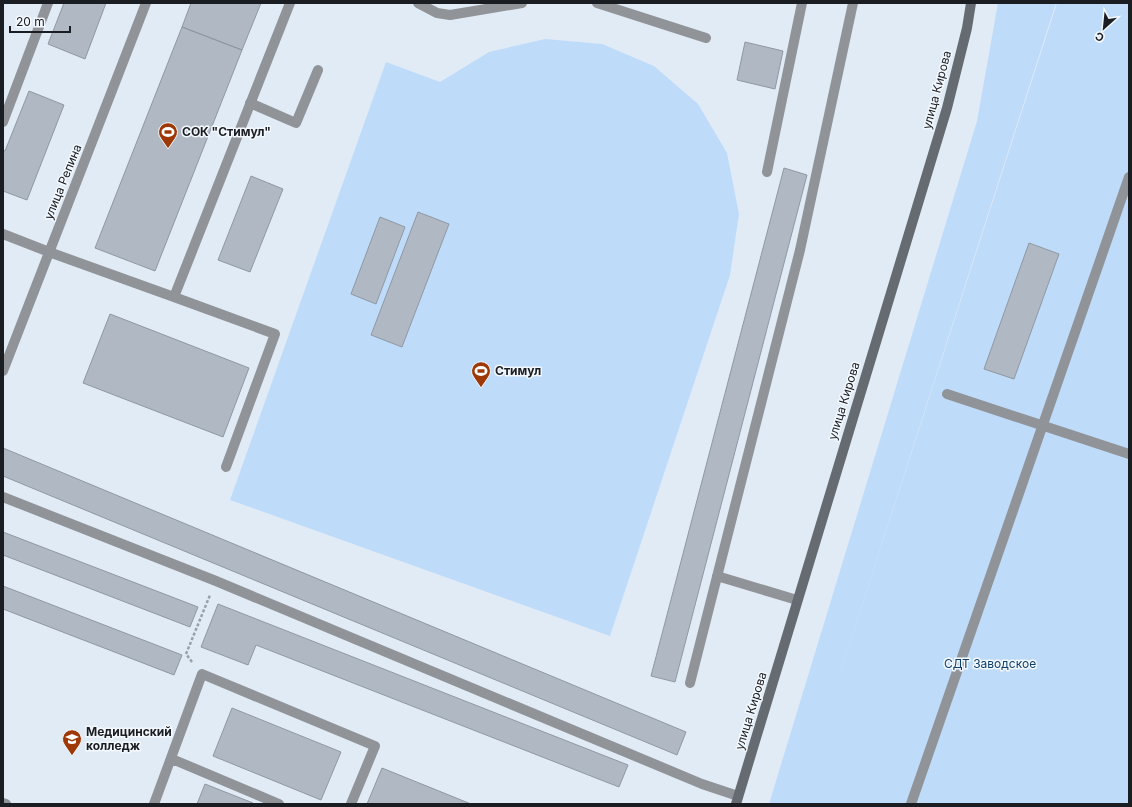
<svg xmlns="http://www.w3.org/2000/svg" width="1132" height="807" viewBox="0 0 1132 807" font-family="Inter,sans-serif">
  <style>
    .green { fill: #bfdbfa }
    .building { fill: #b0b9c3; stroke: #8f98a2 }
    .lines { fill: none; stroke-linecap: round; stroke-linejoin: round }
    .path { stroke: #98a0a8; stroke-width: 2.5; stroke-dasharray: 3 2; stroke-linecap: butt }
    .lane { stroke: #909498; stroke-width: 10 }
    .street { stroke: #909498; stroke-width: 10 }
    .secondary { stroke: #656b71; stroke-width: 10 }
    .labels { text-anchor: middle; stroke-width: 3; stroke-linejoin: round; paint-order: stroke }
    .street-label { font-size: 12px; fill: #1a1d21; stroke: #f2f8fe }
    .poi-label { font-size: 12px; font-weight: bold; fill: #1a1d21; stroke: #f2f8fe; text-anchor: start }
    .park-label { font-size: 12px; fill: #0e3e6a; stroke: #f2f8fe }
  </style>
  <rect width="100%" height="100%" fill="#e1ebf6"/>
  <path class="green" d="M998,3H1056L824,723L1057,3H1129V804H769L977,121Z
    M545,39L602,44L654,66L698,104L727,153L739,214L730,275L610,636L230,500L386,62L440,82L489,52Z"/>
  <path class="building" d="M64,3H106L85,59L48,44Z
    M191,3H261L242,50L182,27Z
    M182,27L242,50L155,271L95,248Z
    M745,42L783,51L775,89L737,80Z
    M29,91L64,105L27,200L3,191V150L5,151Z
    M784,168L807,175L675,682L651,676Z
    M251,176L283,189L250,272L218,260Z
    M418,212L449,224L402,347L371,335Z
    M380,217L405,227L376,304L351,294Z
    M1029,243L1059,254L1014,379L984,369Z
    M110,314L249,368L223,437L83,383Z
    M3,448L686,732L677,755L3,476Z
    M3,532L198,607L190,627L3,555Z
    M3,586L182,655L174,675L3,609Z
    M218,604L628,765L619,787L256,645L248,665L201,647Z
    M232,708L341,752L321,800L213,756Z
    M382,768L471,804H367Z
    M205,784L253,803V804H197Z"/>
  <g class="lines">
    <path class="path" d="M192,662L186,654L210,595"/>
    <path class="lane" d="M418,3L437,13L450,15L522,3
      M597,3L706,38
      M250,103L296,123L318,70
      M3,122L48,3
      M767,172L802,3
      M49,252L174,297L290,3
      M174,297L275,334L226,467
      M947,394L1129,454
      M3,497L216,581L702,784L738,796
      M717,576L797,600
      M690,683L800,250L853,3
      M172,759L279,804
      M3,803L6,804
      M154,804L202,674L375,746L351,804
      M911,804L1129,177"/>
    <path class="street" d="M3,234L49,252
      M3,371L146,3"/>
    <path class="secondary" d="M736,804L947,108L967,28L971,3"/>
  </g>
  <defs>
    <symbol id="stadium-pin" viewBox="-11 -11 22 30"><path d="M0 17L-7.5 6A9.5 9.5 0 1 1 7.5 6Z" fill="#9e3907" stroke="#f2f8fe"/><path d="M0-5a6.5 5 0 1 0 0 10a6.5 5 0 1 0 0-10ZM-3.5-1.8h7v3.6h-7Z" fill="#fff"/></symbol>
    <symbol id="university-pin" viewBox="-11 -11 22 30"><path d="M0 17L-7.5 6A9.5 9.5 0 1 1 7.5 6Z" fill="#9e3907" stroke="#f2f8fe"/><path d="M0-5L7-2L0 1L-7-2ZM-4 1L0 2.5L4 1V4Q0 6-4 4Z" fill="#fff"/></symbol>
  </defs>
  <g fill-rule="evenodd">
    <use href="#stadium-pin" x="157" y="121" width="22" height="30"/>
    <use href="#stadium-pin" x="470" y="360" width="22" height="30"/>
    <use href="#university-pin" x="61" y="728" width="22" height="30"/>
  </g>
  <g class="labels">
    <g class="street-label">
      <text transform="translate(937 90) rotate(-75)" y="4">улица Кирова</text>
      <text transform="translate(63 182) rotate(-68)" y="4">улица Репина</text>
      <text transform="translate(844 401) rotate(-73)" y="4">улица Кирова</text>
      <text transform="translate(751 711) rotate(-73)" y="4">улица Кирова</text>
    </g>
    <g class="poi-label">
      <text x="182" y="136">СОК "Стимул"</text>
      <text x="495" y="375">Стимул</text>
      <text x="86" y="736">Медицинский<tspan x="86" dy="14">колледж</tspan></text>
    </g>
    <g class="park-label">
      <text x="990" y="668">СДТ Заводское</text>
    </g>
  </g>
  <rect width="1132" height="807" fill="none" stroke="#1a1d21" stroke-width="8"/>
  <g transform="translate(1104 28) rotate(207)" stroke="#f2f8fe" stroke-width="3" paint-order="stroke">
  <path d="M0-3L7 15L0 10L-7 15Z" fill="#1a1d21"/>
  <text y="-6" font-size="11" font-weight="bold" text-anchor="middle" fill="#1a1d21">С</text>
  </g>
  <path d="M10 26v6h60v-6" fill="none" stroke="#1a1d21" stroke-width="2"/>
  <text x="16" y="26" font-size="12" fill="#1a1d21" stroke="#f2f8fe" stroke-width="3" paint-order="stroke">20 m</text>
</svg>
